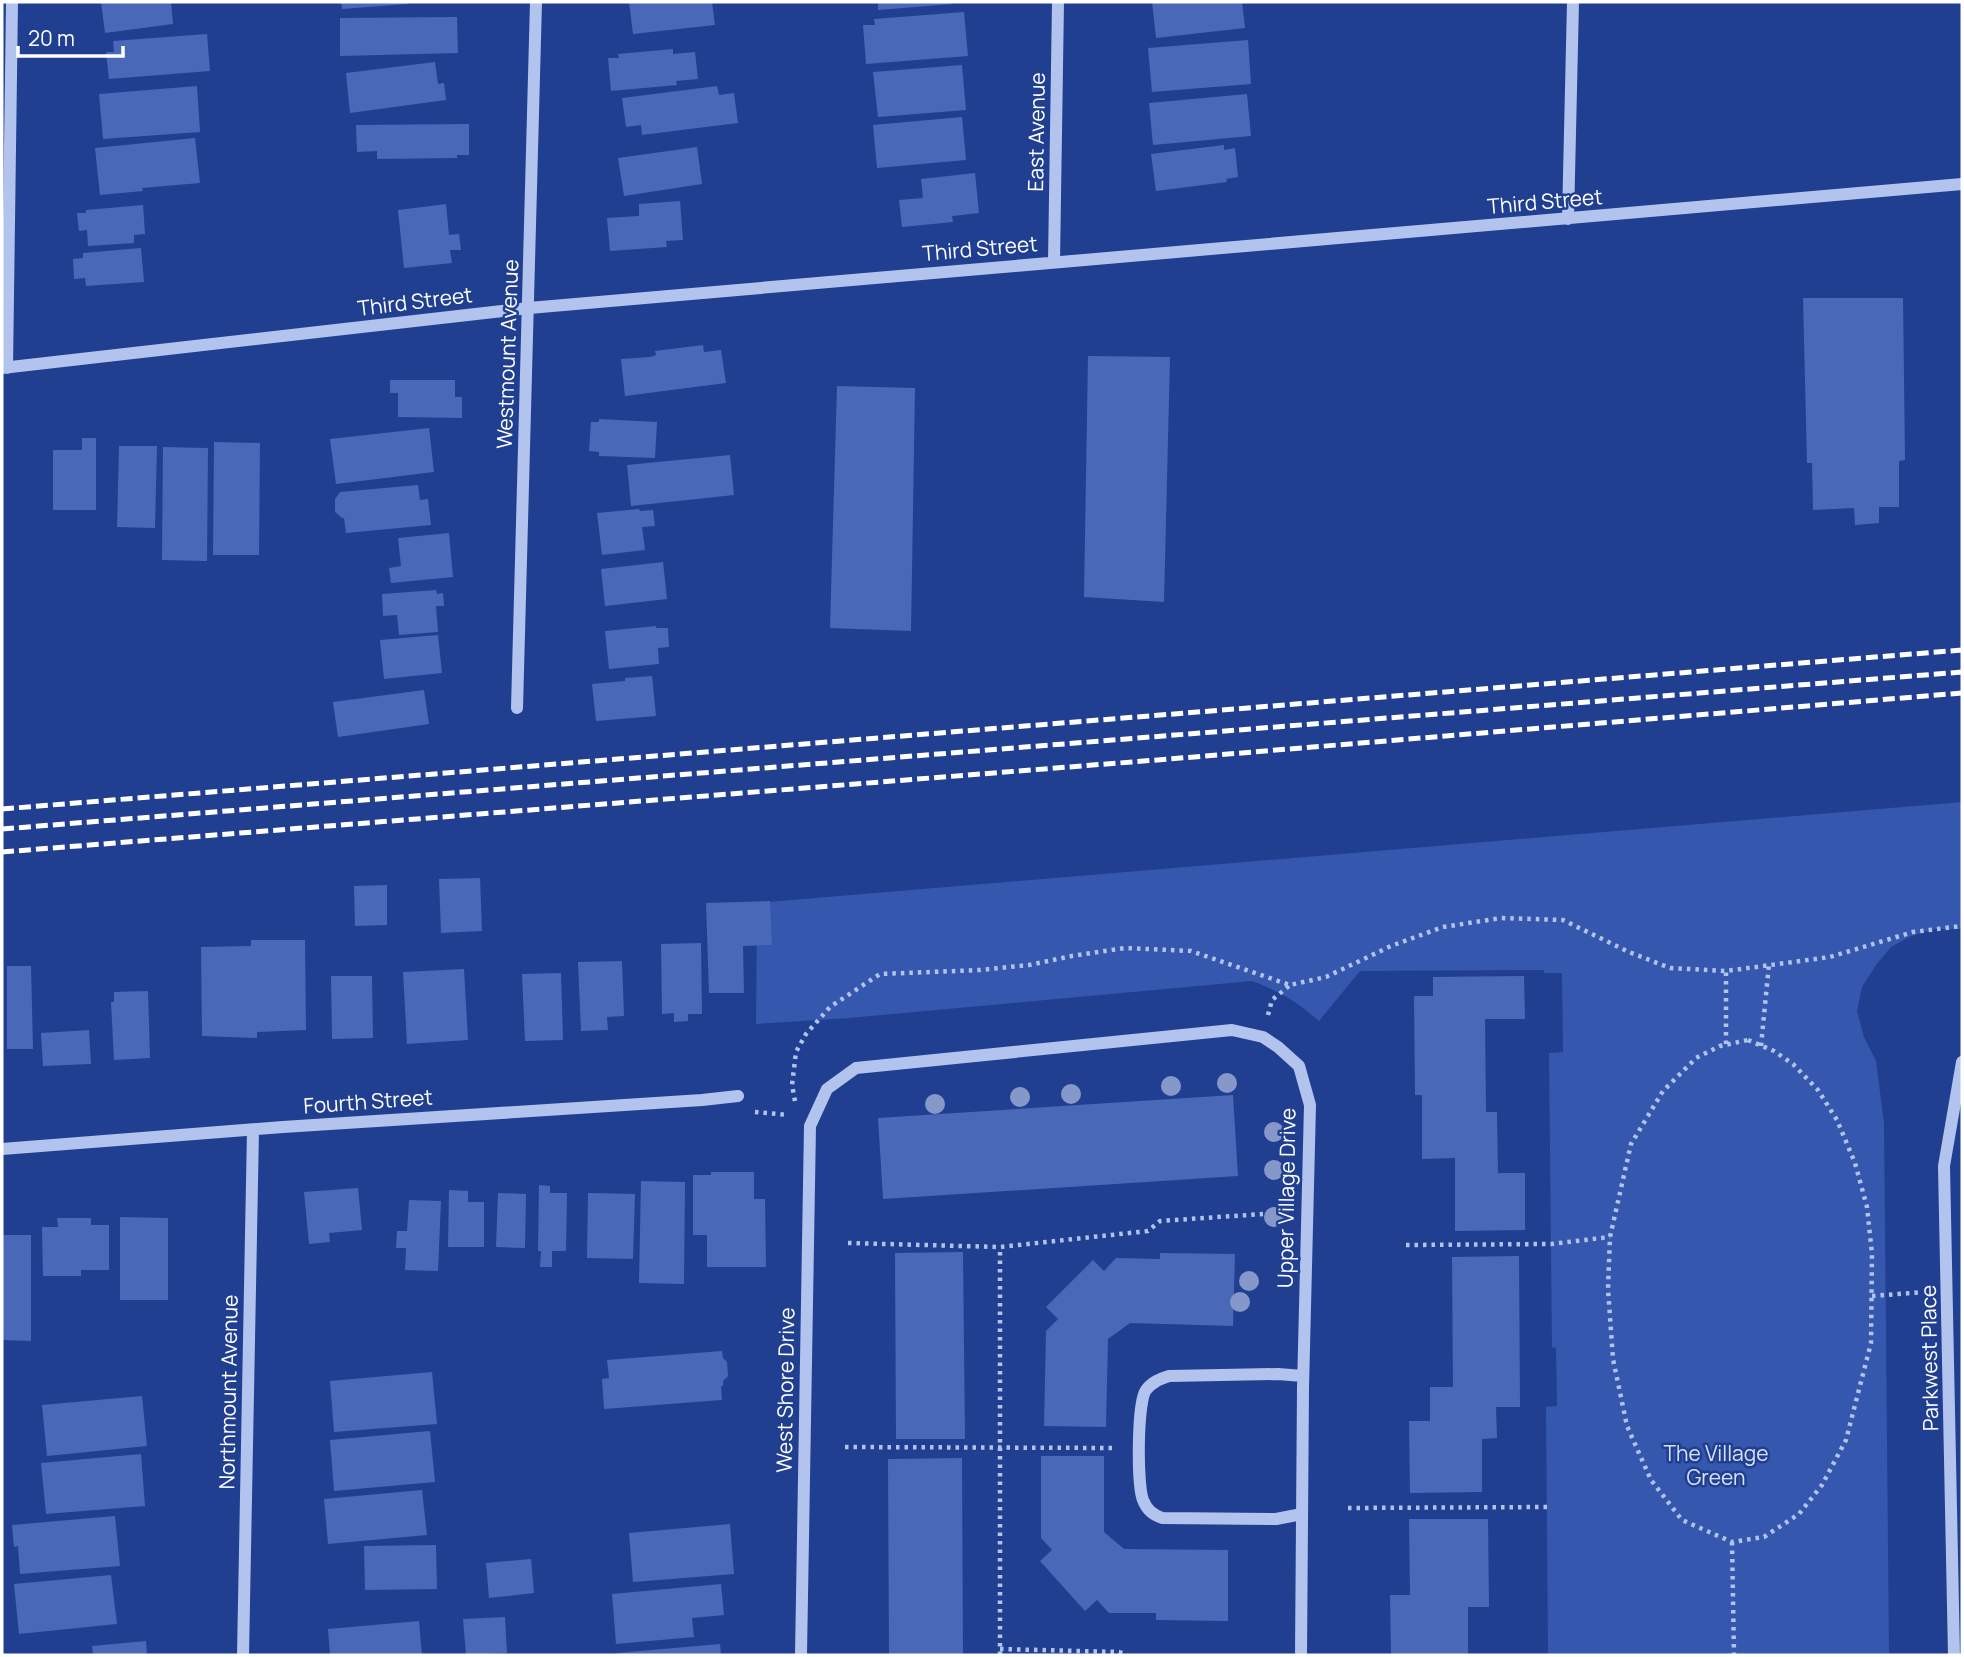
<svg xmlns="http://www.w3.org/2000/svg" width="1964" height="1657" viewBox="0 0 1964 1657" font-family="Manrope,sans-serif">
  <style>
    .green { fill: #3557ae }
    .building { fill: #4a68b8 }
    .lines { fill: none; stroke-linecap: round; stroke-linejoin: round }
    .path { stroke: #b2c3ed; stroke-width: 4.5; stroke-dasharray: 3.5 5; stroke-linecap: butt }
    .minor { stroke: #b2c3ed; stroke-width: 12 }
    .rail { stroke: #fff; stroke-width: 5; stroke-dasharray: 12 5; stroke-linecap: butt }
    .tree { fill: #8698ca }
    .labels { text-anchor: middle; stroke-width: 5; stroke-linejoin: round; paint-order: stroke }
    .street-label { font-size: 21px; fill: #fff; stroke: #213f91 }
    .park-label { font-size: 21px; fill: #d8e1f9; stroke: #213f91 }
  </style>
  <rect width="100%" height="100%" fill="#213f91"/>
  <path class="green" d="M1962,802V929H1935L1911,936L1891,947L1876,965L1862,987L1857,1011L1864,1037L1876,1061L1884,1123L1889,1655H1548L1546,1407L1557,1406L1556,1348L1552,1347L1549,1053L1563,1052L1562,973H1544V970L1360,971L1319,1021C1296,1001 1281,992 1252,981L849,1018L756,1024L757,903Z"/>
  <path class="building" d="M101,2H171L173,24L105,33Z
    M341,2H408V4L342,9Z
    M629,2H712L715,25L633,34Z
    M878,2H951L952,4L878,10Z
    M1152,2H1242L1245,28L1156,38Z
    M964,12L968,56L866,64L863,25H875L874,19Z
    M457,17L458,53L340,56V18Z
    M207,34L210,71L109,79L106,52H114L113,41Z
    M1248,40L1251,84L1152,92L1148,48Z
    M673,49V54L695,52L698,79L676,81L677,85L611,91L608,58H619L618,54Z
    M435,62L438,84L444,83L446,100L350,113L346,73Z
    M962,65L966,110L878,117L873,72Z
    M197,86L200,132L103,139L99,94Z
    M717,86L719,95L734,93L738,123L642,135L641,125L626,127L622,98Z
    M1247,94L1251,136L1153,145L1149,103Z
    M962,117L966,160L877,168L873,125Z
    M469,124V155H457V158L377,159V151L357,152L356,125Z
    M195,138L200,183L142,188L143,191L100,195L95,148Z
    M1224,145V150L1235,148L1238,177L1226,179L1227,182L1156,191L1151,154Z
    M697,147L702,184L624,196L618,158Z
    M975,173L979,213L952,216L953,222L902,227L899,200L923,198L921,179Z
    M680,201L683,240L666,241L667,247L610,251L607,218L639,216V204Z
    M446,204L449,235L459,234L461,250H450L452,263L404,268L398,210Z
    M143,205L145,234L134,235V243L88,246L87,230L79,231L77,213H86V210Z
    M141,248L144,282L86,286L85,278L74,279L73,259L83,258V253Z
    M1803,298H1903L1905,460L1899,461V507H1879V523L1855,525L1854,508L1813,510L1812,463H1807Z
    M703,345L704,352L721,350L726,383L625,396L621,359L650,357L656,355L655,351Z
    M1088,356L1170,357L1164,602L1084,597Z
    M390,380H455V397H462V418L398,417V393H390Z
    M837,386L915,388L911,631L830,628Z
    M599,419L657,422L655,458L599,456V452L589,451L591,422H599Z
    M429,428L434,472L336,484L330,439Z
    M82,438H96V510H53V450H82Z
    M214,442L260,443L259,555H213Z
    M119,446H157L155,528L117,527Z
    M163,447L208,448L207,561L162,560Z
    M730,455L734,495L631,506L627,465Z
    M418,485L420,500L428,499L431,525L346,533L344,518H342L335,512V499L340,492Z
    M639,509L640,511L653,510L655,526L642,527L645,550L602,555L597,513Z
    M449,533L453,577L391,583L389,568L401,566L398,538Z
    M663,562L667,599L605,606L601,569Z
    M436,590L437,594L443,593L444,606H436L438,632L399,635L397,615L383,616L382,594Z
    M656,626V628H668L669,647L658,648L659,664L609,669L605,631Z
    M438,635L442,673L384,679L380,640Z
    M652,676L656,716L596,721L592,684L625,681V678Z
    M424,690L429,724L338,737L333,702Z
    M480,878L482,931L441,933L439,879Z
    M387,885V925L355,926L354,886Z
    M770,901L772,945L743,946L744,993H709L706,903Z
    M251,940H305L306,1030L257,1032V1038L202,1036L201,947L251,946Z
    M701,943L702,1014H688V1021L674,1022V1013L662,1014L661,944Z
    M622,961L624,1016L607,1017L608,1030L581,1031L578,962Z
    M7,966H31L33,1049H7Z
    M464,969L468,1040L407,1044L403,972Z
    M561,973L563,1040L525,1041L522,974Z
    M331,976H372L373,1038L332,1039Z
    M1524,976L1525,1019H1485L1486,1112H1497L1498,1173H1525V1230L1455,1231V1158L1422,1159V1095H1415L1414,996H1433V977Z
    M148,991L150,1058L114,1060L111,1002H114V992Z
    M89,1030L91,1064L43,1066L41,1033Z
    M1233,1095L1238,1176L883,1199L878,1118Z
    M711,1172H754V1199H765L766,1267H707V1235H693V1175H711Z
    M641,1181L685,1182L684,1284L639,1283Z
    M539,1185L550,1186V1193H567L566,1251H552V1267H540L541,1251H538Z
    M358,1188L362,1230L329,1233L330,1242L309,1244L304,1192Z
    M449,1190L468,1191V1202H484V1247H448Z
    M498,1193L526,1194L525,1248L496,1247Z
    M588,1193L635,1194L633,1259L587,1258Z
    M409,1200L441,1201L438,1271L405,1270L406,1248H396L397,1231H407Z
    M120,1217L168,1218V1300H120Z
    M57,1218H91V1225H109V1270H81V1276H43L42,1227H58Z
    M2,1235H31V1341L2,1340Z
    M963,1252L965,1439H896L895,1253Z
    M1160,1253L1235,1254L1233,1326L1130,1323L1108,1339L1106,1427L1044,1426L1046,1331L1058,1319L1046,1307L1093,1260L1104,1271L1116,1258L1160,1259Z
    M1519,1256L1520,1407H1496L1497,1438L1482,1439V1492L1410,1493L1409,1421H1430V1387H1453L1452,1257Z
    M722,1351L723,1358L727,1362L728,1376L723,1381V1386H721L722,1400L604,1409L602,1379L609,1378L607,1360Z
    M432,1372L437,1424L334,1432L330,1381Z
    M142,1396L147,1446L47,1456L42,1405Z
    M430,1431L435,1482L334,1491L330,1440Z
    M141,1454L145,1506L46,1514L41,1463Z
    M1041,1456H1104V1532L1124,1549L1228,1550V1621L1156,1620V1613H1109L1097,1600L1085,1611L1040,1561L1052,1550L1041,1538Z
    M962,1458L963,1655H889L888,1459Z
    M422,1490L427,1535L328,1544L324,1499Z
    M115,1516L120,1566L20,1574L18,1546L14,1547L12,1525Z
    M1409,1519H1488L1489,1607H1468V1655H1391L1390,1595H1410Z
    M730,1524L734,1574L633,1582L629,1533Z
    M436,1545L437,1589L365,1590L364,1546Z
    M531,1559L534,1593L489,1598L486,1563Z
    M111,1575L117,1624L19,1634L14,1584Z
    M721,1584L724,1615L692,1618L694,1637L616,1644L612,1594Z
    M505,1617L507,1653L466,1655L463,1619Z
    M419,1621L422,1655H330L328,1629Z
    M146,1641L147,1655H93L92,1646Z
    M720,1644L721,1655H617V1653Z"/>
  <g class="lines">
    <path class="path" d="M1268,1015L1272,1000L1290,985
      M1748,1040L1774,1051L1793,1064L1818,1090L1837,1120L1855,1163L1867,1207L1872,1254L1871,1343L1846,1440L1822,1485L1799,1514L1764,1537L1732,1542L1682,1520L1651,1480L1627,1426L1613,1359L1608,1289L1610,1237L1631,1144L1663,1091L1696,1058L1720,1046Z
      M1726,1044V971
      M1761,1046L1769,964
      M795,1101L792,1085L796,1052L806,1034L830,1007L880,974L980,970L1029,965L1072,956L1125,948L1191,951L1290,985L1326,977L1391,946L1443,927L1501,918L1563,920L1629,952L1670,968L1726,971L1830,957L1913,932L1962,926
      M755,1112L788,1115
      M848,1243L1000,1247L1148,1231L1160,1221L1263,1214
      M1406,1245L1551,1244L1610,1237
      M1872,1296L1924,1292
      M845,1447L1117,1448
      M1348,1508L1547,1507
      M1732,1542L1734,1655
      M1000,1649L1119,1652L1127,1655
      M1000,1655V1247"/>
    <path class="minor" d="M1568,219L1573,2
      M1054,262L1058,2
      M2,368L529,308L1962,184
      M7,368L12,2
      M517,708L536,2
      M2,1149L283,1127L702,1100L738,1096
      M1302,1514L1276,1519L1162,1518C1152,1514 1147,1510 1143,1500C1137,1485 1137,1402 1146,1390C1152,1382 1160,1379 1169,1376L1278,1374L1303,1376
      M243,1655L253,1130
      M801,1655L810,1126L827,1089L856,1068L1232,1030L1263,1037L1278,1047L1299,1066L1310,1105L1303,1388L1301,1655
      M1954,1655L1944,1166L1962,1062"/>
    <path class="rail" d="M2,809L1962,650
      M2,829L1962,672
      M2,852L1169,759L1962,693"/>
  </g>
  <g class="tree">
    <circle cx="1227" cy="1083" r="10"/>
    <circle cx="1171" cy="1086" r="10"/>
    <circle cx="1071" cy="1094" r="10"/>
    <circle cx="1020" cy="1097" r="10"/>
    <circle cx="935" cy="1104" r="10"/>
    <circle cx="1274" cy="1132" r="10"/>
    <circle cx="1274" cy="1170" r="10"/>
    <circle cx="1274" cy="1217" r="10"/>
    <circle cx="1249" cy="1281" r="10"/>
    <circle cx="1240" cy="1302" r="10"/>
  </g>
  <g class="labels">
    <g class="street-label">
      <text transform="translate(1037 132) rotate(-89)" y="7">East Avenue</text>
      <text transform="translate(1545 202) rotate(-5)" y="7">Third Street</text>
      <text transform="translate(980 249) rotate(-5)" y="7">Third Street</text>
      <text transform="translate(415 302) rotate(-7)" y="7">Third Street</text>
      <text transform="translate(508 354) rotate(-88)" y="7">Westmount Avenue</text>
      <text transform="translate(368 1102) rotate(-4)" y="7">Fourth Street</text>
      <text transform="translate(1287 1198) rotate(-89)" y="7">Upper Village Drive</text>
      <text transform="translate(1930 1358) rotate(-91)" y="7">Parkwest Place</text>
      <text transform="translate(786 1390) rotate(-89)" y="7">West Shore Drive</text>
      <text transform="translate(229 1392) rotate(-89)" y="7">Northmount Avenue</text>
    </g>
    <g class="park-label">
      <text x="1716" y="1461">The Village<tspan x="1716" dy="24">Green</tspan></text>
    </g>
  </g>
  <rect width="1964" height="1657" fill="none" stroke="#ffffff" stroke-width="7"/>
  <path d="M18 46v10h105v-10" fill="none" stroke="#ffffff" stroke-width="3.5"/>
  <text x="28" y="46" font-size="21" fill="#ffffff" stroke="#213f91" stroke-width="5" paint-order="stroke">20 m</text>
</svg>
